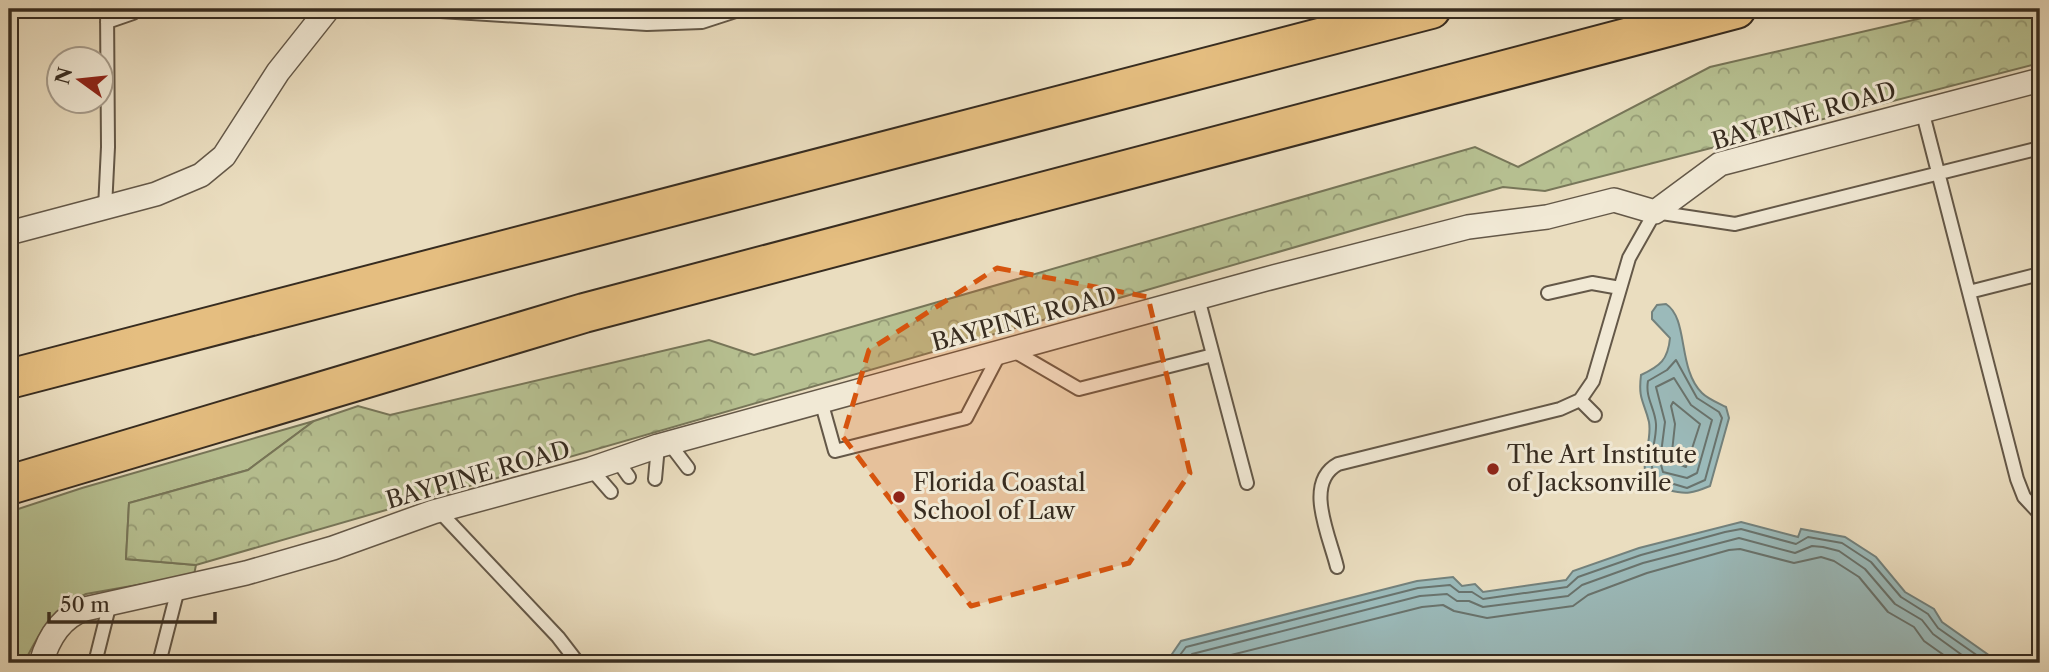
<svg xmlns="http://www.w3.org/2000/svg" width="2049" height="672" viewBox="0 0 2049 672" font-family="'Libre Caslon Text',serif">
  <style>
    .green { fill: #b7c192; stroke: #777659; stroke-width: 2 }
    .forest { fill: url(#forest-crowns); stroke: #777659; stroke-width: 2 }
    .water { fill: #9bbaba; stroke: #73817c; stroke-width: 2 }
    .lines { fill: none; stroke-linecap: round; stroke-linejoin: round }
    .shore { stroke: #69736d; stroke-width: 2 }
    .service-casing { stroke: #645848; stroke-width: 16 }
    .minor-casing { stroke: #645848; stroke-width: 26 }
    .motorway-casing { stroke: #372c20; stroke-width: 42 }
    .service { stroke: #f1e9d5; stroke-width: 12 }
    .minor { stroke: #f1e9d5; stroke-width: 23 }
    .motorway { stroke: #e5be80; stroke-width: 38 }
    .marked { fill: #d6540e; fill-opacity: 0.2; stroke: #d6540e; stroke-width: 5; stroke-dasharray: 14 9; stroke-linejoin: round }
    .poi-dot { fill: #8f2418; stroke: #f1e9d5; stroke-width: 2.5 }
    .labels { text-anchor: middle; stroke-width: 6; stroke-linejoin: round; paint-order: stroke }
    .street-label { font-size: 24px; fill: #372c20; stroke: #f1e9d5 }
    .poi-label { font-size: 24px; fill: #372c20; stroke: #f1e9d5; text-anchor: start }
  </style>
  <defs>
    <pattern id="forest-crowns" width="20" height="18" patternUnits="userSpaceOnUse" patternTransform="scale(1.75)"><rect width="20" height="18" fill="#b7c192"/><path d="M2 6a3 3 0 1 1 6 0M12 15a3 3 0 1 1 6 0" fill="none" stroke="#969d77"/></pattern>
  </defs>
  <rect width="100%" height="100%" fill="#eaddbf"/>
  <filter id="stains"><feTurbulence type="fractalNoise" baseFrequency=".00286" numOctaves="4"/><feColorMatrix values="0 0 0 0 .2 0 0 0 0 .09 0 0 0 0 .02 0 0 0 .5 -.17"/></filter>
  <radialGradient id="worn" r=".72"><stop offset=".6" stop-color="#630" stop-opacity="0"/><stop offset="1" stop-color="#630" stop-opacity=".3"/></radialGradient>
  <path class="green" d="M314,421L248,470L129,503L126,559L196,565L194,575L86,594C52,609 40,631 24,663H9V512L82,488Z"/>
  <path class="forest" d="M1961,9H2040V63L1545,191L1503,187L196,565L126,559L129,503L248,470L314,421L358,406L390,415L709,340L754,355L1475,147L1518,167L1710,67Z"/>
  <path class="water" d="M1666,304C1689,319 1677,368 1702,393C1708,399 1718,403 1726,407L1729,418L1710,486C1693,493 1686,495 1669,490C1626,477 1654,452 1649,422C1644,401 1638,400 1641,375C1660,366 1668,360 1670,338L1652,319V312L1657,305Z
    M1741,522L1798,537L1801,529L1845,537L1876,557L1905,592L1934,609L1942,622L2000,663H1149L1170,657L1181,641L1417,581L1453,577L1462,586L1475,584L1483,592L1566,580L1573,571L1639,548Z"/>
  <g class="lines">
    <path class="shore" d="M1676,360L1697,398L1719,412L1722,418L1705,480L1687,488L1657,479C1645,463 1657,443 1656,424C1655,408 1645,398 1648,381L1667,370Z
      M1674,378L1691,405L1712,420L1697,473L1687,478L1663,472L1660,461L1665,422L1656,387Z
      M1673,402L1700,424L1686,467L1671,461L1675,424L1671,406Z
      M1174,663L1186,647L1418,588L1450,585L1459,592H1472L1483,599L1567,587L1578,577L1641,555L1725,532L1741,529L1796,544L1808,537L1842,543L1871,562L1901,597L1928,614L1938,628L1988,663
      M1185,663L1192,654L1420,596L1447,594L1457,601H1469L1483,607L1568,596L1582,585L1643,563L1739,538L1795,553L1812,546L1823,547L1839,551L1865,569L1895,604L1922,620L1933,634L1973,663
      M1199,663L1422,607L1443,605L1454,611L1487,618L1573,606L1588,595L1647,573L1729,550L1740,549L1794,563L1821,557L1834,561L1859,577L1888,612L1914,627L1924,641L1955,663"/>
    <defs>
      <path id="service" d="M409,9L647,24L702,22L742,9
        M635,9L637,23
        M107,22L133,13L136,9
        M1922,110L2017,479L2024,497L2040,514
        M105,208L108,147L107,9
        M1969,292L2040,274
        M1548,293L1592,283L1620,288
        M1198,298L1247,483
        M1012,350L1079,389L1213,355
        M1580,400L1595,415
        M821,401L835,451L966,418L1000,353
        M669,443L688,468
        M617,460L629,477
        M591,469L611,492
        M655,479L658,446
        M439,511L558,637L578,663
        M1337,567C1330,537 1303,483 1338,464L1560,409L1580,400L1593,381L1629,258L1655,212L1735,224L2040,148
        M95,663L110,603
        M159,663L178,589"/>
      <path id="minor" d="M9,233L156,194L201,175L224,156L278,72L328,9
        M41,663C48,639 60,617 85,609L246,573L333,548L433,512L591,469L658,446L1266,279L1468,227L1547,217L1614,200L1655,212L1720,164L2040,80"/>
      <path id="motorway" d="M9,379L1431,9
        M9,485L584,313L1736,9"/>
    </defs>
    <use href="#service" class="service-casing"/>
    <use href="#minor" class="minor-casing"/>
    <use href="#motorway" class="motorway-casing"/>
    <use href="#service" class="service"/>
    <use href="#minor" class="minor"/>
    <use href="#motorway" class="motorway"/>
  </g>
  <path class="marked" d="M997,268L1148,297L1190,473L1129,563L971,606L843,437L869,350Z"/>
  <g class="poi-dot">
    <circle cx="1493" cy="469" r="7"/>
    <circle cx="899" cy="497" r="7"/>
  </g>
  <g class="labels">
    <g class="street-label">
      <text transform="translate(1804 116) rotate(-16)" y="8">BAYPINE ROAD</text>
      <text transform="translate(1024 319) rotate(-15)" y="8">BAYPINE ROAD</text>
      <text transform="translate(478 475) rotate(-16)" y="8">BAYPINE ROAD</text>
    </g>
    <g class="poi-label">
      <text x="1507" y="463">The Art Institute<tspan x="1507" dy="28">of Jacksonville</tspan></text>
      <text x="913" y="491">Florida Coastal<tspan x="913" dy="28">School of Law</tspan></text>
    </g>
  </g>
  <rect width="2049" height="672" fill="none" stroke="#eaddbf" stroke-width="35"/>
  <rect x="10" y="10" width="2028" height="651" fill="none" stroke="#372c20" stroke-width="3.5"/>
  <rect x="18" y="18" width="2014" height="637" fill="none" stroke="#372c20" stroke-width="2"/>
  <g transform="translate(80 80) rotate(285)"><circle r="33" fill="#f1e9d5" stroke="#a79d8d" stroke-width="2"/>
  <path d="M0-5L12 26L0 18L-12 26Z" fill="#8f2418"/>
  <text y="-10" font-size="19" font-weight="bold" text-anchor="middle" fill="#372c20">N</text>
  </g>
  <path d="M49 612v10h166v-10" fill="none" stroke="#372c20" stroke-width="3.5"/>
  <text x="60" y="612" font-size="21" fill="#372c20" stroke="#f1e9d5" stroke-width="5" paint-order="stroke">50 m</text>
  <rect width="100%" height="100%" filter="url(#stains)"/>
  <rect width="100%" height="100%" fill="url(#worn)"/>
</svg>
